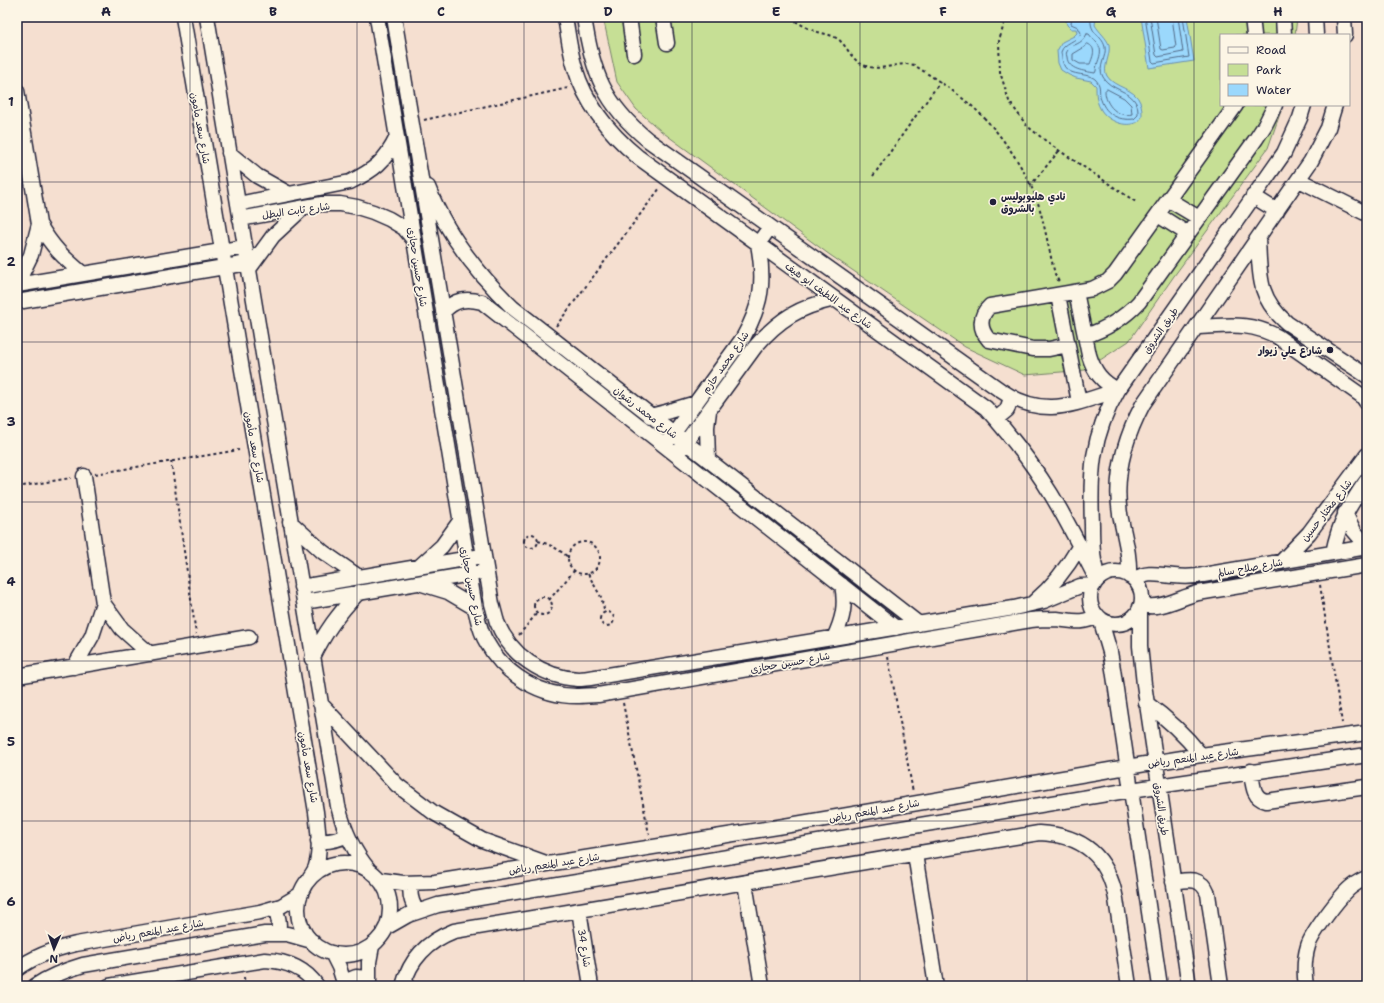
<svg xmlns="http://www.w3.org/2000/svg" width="1384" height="1003" viewBox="0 0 1384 1003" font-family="'Shantell Sans','Playpen Sans Arabic',sans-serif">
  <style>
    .green { fill: #c6df95; stroke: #748068 }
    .water { fill: #9bd8fc; stroke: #6b8faf }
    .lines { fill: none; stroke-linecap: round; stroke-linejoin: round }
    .shore { stroke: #526b88; stroke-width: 1 }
    .minor-casing { stroke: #22223b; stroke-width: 17 }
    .path { stroke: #22223b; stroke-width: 2; stroke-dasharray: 3 3; stroke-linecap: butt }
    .minor { stroke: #fcf5e5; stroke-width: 14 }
    .grid { fill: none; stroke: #22223b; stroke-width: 1; stroke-opacity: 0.55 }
    .poi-dot { fill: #22223b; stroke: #fcf5e5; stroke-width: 1.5 }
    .labels { text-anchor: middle; stroke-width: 3.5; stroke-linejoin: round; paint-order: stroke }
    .street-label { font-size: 10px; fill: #22223b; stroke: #fcf5e5 }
    .poi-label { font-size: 10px; font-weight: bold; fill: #22223b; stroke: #fcf5e5; text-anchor: start }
    .neatline { fill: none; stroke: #22223b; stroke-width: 1.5 }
    .grid-label { font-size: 13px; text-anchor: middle; font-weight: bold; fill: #22223b }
  </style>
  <rect width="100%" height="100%" fill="#f5dfd0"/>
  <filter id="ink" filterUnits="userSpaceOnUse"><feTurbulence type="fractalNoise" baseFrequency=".025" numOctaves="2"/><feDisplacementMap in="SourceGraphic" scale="8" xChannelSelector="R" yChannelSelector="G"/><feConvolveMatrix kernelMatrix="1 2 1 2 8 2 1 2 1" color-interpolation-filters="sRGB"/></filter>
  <g filter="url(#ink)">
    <path class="green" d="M603,17H1297V18L1295,35H1221V105H1283L1268,148L1174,276L1129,341L1085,370L1025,375L965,347L830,255L661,131L636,109L617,82Z"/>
    <path class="water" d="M1070,17H1096L1095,25C1099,32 1107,38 1109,45C1111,55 1102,68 1107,76C1114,88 1135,88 1140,102C1142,106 1142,112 1142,117C1140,119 1138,123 1135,123C1123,128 1105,119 1100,108C1096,101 1096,93 1096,86L1091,81L1076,78L1069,75L1061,70L1058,63L1057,51L1062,42L1074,36L1077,33L1076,29H1071L1067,25L1066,21Z
      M1141,17H1187L1194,61L1149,68Z"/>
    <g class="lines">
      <path class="shore" d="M1072,17L1071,24L1078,27L1081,33C1077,42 1064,42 1061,52C1061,52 1062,57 1062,58C1064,79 1085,71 1095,79C1101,85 1099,89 1100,96C1104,114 1118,121 1134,119L1138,115C1138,112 1138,106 1136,103C1130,90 1110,90 1103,77C1097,67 1107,57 1105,47C1102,34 1089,35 1091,17
        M1145,17L1152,61L1154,63L1189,57L1183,17
        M1150,17L1156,55L1158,57L1183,52L1178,17
        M1156,17L1161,49L1163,50L1175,48L1176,47L1172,17
        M1087,34H1089C1092,39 1098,42 1100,48C1102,56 1096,63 1096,71L1095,73C1084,71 1068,70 1067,57C1066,53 1066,53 1068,50C1073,43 1081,46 1087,34Z
        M1088,44C1097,48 1093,56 1090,64H1080L1073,60V54L1083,48Z
        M1107,89L1124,98L1131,105L1132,114C1118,118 1105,105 1105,91Z"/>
      <defs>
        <path id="minor" d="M183,17L316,812C318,829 321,849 316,866C315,870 312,874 310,877
          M207,17L338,806C344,830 353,851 369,870
          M377,17L475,608C478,620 480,632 487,643C505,675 541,697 579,696C585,696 591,695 598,695L1031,620C1040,619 1049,619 1057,619C1074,621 1082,624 1098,616
          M394,17L492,604C494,610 495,616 497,622C510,655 542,677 578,679C584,679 590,678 596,677L1014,608L1044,601L1080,586L1094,585
          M565,17C568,34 570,52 575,68C586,105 609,133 638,157L986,408C1010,435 1032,463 1051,494C1068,522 1082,551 1097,580
          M584,17C592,72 604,104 648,140L1000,390C1044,420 1073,404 1118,390
          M629,17L634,54
          M663,17L667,43
          M1252,17L1254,35
          M1283,17L1284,35
          M1315,17L1316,35
          M1344,17L1345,35
          M17,91L39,224C52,247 63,257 83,274
          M229,153L257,176L289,194
          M1299,180L1367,214
          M428,187C446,234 477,273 513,308L919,624
          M1253,196L1277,211
          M1169,200L1199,218
          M238,204L350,182C374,170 385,162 397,137
          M1158,215L1188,234
          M240,219L322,204H340L357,207L373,212L389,219L404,228L414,240
          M1258,238C1260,275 1257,297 1287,323L1367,376
          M249,269L273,236L303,208
          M17,284L31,255L39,224
          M17,285L245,247
          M1076,292L1089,355C1094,372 1102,382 1118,390
          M1058,295L1079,402
          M17,302L248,263
          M443,312C455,299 466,298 482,302L896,628
          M1196,327C1228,326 1249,321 1278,337L1362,396L1367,403
          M1085,336C1107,329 1123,319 1139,302L1256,139L1265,125L1275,105
          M1068,345L1049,349H1033L989,340C979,329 979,316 990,306L1092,289L1108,281L1115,274L1236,105
          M650,416L666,412L696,403
          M996,419L1007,410L1011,398
          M668,441L743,338C762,304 765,282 758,244L770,227
          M680,450L755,347C779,319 799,307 835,299
          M708,460L707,427L709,411
          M1345,513L1354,531L1367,546
          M290,522L323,552L359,577
          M1333,553C1339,522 1349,506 1367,480
          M1281,562L1309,533L1367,455
          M419,567L442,546L460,521
          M1096,571C1092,556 1092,540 1092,525C1090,473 1091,437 1118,390L1284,153L1300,118L1304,105
          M1090 598a26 26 0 1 1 52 0a26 26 0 1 1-52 0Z
          M1129,576C1130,553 1124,536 1120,514C1114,476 1125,438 1143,404L1311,161L1328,128L1335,105
          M1134,579C1149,571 1158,575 1174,576C1184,577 1194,577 1203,575L1367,547
          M422,584L448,592L475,608
          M301,587L476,557
          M304,602L477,573
          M1034,602C1053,586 1067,568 1079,547
          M103,603L122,629L150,654
          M1141,605C1162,610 1178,598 1198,593L1367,565
          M1140,607V646L1144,684L1189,986
          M1100,618L1110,652L1113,669L1160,986
          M834,638C843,619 846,605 842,585
          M312,659C325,632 338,614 359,592
          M74,667L92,636L103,603L84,476
          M17,676L249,637
          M320,703L397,785L434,813L482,840L546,863
          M1146,703C1167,718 1185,735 1201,755
          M1251,771C1253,783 1252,798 1266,801L1367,787
          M318,841C329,842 338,840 347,835
          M915,854L936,986
          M298 909a46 46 0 1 1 92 0a46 46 0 1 1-92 0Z
          M381,880L403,883L435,882L790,825L1127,767L1201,755L1367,733
          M1173,882C1188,880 1201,876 1208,894L1221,986
          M745,883L762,986
          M411,884C409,894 411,902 417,911
          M274,908C279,916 280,924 278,933
          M579,910L591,986
          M387,927L408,915L438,905L1131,790L1367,755
          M332,953L339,967L345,986
          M17,969C35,956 54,949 76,944L260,912L281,906L301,894
          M344,982L356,977L368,978
          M35,986C50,976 66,970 83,965L265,934H287L312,941
          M109,986L265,960C286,961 305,968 317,986
          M369,986V962L372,946
          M403,986C410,959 428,941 454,931L1039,833C1083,835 1108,856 1116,899L1129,986
          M1306,986C1304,973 1304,959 1308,946C1312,933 1340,896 1351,887C1356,883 1361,880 1367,878"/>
      </defs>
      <use href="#minor" class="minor-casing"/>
      <path class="path" d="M791,17C798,24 809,29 818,32C825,34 832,35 838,39C849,48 851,61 866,66C883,72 898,61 914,65C931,76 947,86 962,98C994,122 1025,166 1038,203C1045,226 1049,251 1055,274L1059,282
        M1006,17L999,41L1000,72L1009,101L1027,126L1051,145L1136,202
        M17,20L33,17
        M424,120L568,88
        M873,176L940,82
        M1030,186L1059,151
        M556,326L660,188
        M171,461L196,634
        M95,474L239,450
        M17,487L71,478
        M524 541a7 7 0 1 1 14 0a7 7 0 1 1-14 0Z
        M538,541C550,544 558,549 568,557
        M568 558a16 16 0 1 1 32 0a16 16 0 1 1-32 0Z
        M588,574L601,597L605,613
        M1320,585L1342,723
        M534 606a9 9 0 1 1 18 0a9 9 0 1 1-18 0Z
        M549,600L574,571
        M600 619a7 7 0 1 1 14 0a7 7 0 1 1-14 0Z
        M519,635L537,613
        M888,657L913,792
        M623,703L649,834
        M244,977L245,986"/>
      <use href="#minor" class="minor"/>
    </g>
  </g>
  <path class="grid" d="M190,17V986M357,17V986M524,17V986M692,17V986M860,17V986M1027,17V986M1194,17V986M17,182H1367M17,342H1367M17,502H1367M17,661H1367M17,821H1367"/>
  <g class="poi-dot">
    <circle cx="993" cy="202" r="4"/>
    <circle cx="1330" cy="350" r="4"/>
  </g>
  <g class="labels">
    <g class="street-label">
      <text transform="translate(201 128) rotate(80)" y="4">شارع سعد مأمون</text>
      <text transform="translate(296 210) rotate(-8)" y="4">شارع ثابت البطل</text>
      <text transform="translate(418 267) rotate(81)" y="4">شارع حسين حجازى</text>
      <text transform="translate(829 295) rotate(36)" y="4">شارع عبد اللطيف ابو هيف</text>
      <text transform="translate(1160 330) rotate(-55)" y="4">طريق الشروق</text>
      <text transform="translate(725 362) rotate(-55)" y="4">شارع محمد حازم</text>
      <text transform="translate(646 412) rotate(38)" y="4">شارع محمد رشوان</text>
      <text transform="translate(255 447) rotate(80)" y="4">شارع سعد مأمون</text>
      <text transform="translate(1326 510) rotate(-52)" y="4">شارع مختار حسين</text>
      <text transform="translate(1250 567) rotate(-10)" y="4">شارع صلاح سالم</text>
      <text transform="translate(472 586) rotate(79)" y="4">شارع حسين حجازى</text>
      <text transform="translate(790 662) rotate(-10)" y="4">شارع حسين حجازى</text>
      <text transform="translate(1193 757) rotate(-8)" y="4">شارع عبد المنعم رياض</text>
      <text transform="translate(309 767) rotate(80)" y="4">شارع سعد مأمون</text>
      <text transform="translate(1162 809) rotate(82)" y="4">طريق الشروق</text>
      <text transform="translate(874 810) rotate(-10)" y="4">شارع عبد المنعم رياض</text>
      <text transform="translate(554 863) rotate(-9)" y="4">شارع عبد المنعم رياض</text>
      <text transform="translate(158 930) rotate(-10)" y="4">شارع عبد المنعم رياض</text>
      <text transform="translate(585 948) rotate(81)" y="4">شارع 34</text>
    </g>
    <g class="poi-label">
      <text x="1001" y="200">نادي هليوبوليس<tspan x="1001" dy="12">بالشروق</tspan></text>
      <text x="1322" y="354" text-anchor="end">شارع علي زيوار</text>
    </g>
  </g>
  <rect width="1384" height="1003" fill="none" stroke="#fcf5e5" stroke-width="44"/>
  <rect x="1220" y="34" width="130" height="72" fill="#fcf5e5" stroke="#a5a1a1"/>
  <rect x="1228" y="47" width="20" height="6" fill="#fcf5e5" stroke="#a5a1a1"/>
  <text x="1256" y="54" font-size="12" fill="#22223b">Road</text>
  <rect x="1228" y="64" width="20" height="12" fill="#c6df95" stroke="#a5a1a1"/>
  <text x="1256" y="74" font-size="12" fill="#22223b">Park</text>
  <rect x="1228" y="84" width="20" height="12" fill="#9bd8fc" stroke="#a5a1a1"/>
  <text x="1256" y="94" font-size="12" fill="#22223b">Water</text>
  <g transform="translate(54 949) rotate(182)" stroke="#fcf5e5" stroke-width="3" paint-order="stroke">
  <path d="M0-3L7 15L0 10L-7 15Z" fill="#22223b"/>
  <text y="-6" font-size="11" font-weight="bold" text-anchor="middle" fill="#22223b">N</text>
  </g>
  <rect x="22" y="22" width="1340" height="959" class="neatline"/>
  <g class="grid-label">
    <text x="106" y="16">A</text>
    <text x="273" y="16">B</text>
    <text x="441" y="16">C</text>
    <text x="608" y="16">D</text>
    <text x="776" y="16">E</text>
    <text x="943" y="16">F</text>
    <text x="1111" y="16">G</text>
    <text x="1278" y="16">H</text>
    <text x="11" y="106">1</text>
    <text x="11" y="266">2</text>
    <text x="11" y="426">3</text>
    <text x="11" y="586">4</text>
    <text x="11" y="746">5</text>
    <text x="11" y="906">6</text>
  </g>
</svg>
